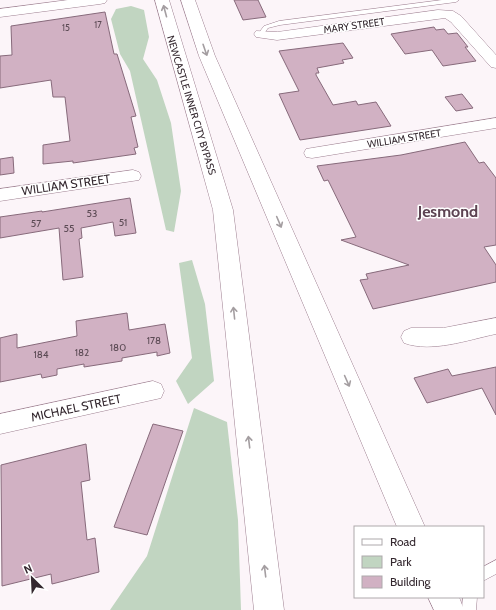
<svg xmlns="http://www.w3.org/2000/svg" width="496" height="610" viewBox="0 0 496 610" font-family="Cabin,sans-serif">
  <style>
    .green { fill: #c1d5c1 }
    .building { fill: #d1b1c3; stroke: #876a7b }
    .lines { fill: none; stroke-linecap: round; stroke-linejoin: round }
    .service-casing { stroke: #9e8091; stroke-width: 1 }
    .minor-casing { stroke: #9e8091; stroke-width: 1 }
    .tertiary-casing { stroke: #9e8091; stroke-width: 1 }
    .motorway-casing { stroke: #9e8091; stroke-width: 1 }
    .service { fill: #fff; fill-rule: evenodd }
    .minor { fill: #fff; fill-rule: evenodd }
    .tertiary { fill: #fff; fill-rule: evenodd }
    .motorway { fill: #fff; fill-rule: evenodd }
    .oneway { stroke: #a49ea1 }
    .labels { text-anchor: middle; stroke-width: 3; stroke-linejoin: round; paint-order: stroke }
    .far-number-label { font-size: 9px; fill: #5b4a54 }
    .far-street-label { font-size: 10px; fill: #34282f; stroke: #fff }
    .number-label { font-size: 10px; fill: #5b4a54 }
    .street-label { font-size: 12px; fill: #34282f; stroke: #fff }
    .district-label { font-size: 16px; font-weight: bold; fill: #5d4352; stroke: #fff }
  </style>
  <rect width="100%" height="100%" fill="#fcf5f9"/>
  <path class="green" d="M131,6L144,10L149,37L143,59L157,80L171,123L181,191L174,232L166,230L130,71L120,54L111,19L116,9Z
    M192,260L205,304L214,381L188,404L176,381L192,358L179,263Z
    M194,408L227,422L238,520L241,610H110L147,556Z"/>
  <path class="building" d="M234,0H258L266,17L243,20Z
    M105,12L114,54H117L136,116L131,117L138,147L134,148L136,154L73,163V161L43,164V145L70,141L65,97H53L51,80L0,88V56L12,55L11,26Z
    M434,27L436,30L444,29L448,34L457,33L468,47H465L476,61L443,66L432,50L405,54L391,34Z
    M343,43L353,58L342,60L344,63L317,68L319,73H316V75L333,105L356,101L358,105L376,102L391,126L300,140L279,94L299,91L279,51Z
    M462,94L473,108L456,111L445,97Z
    M465,142L479,163L484,162L496,178V245L484,247L496,265V282L373,309L360,280L368,279L366,274L409,265L341,240L356,237L328,180L324,181L317,166L401,155Z
    M13,157L14,173L0,175V159Z
    M130,198L136,233L115,236L113,222L81,228L82,238L79,239L83,277L63,280L59,228L0,238V217L42,211V212Z
    M127,313L129,330L165,324L170,353L157,356V352L122,358V361L84,367V364L57,369V375L42,378L41,374L0,382V338L17,334V348L77,336L76,321Z
    M496,367V415L482,388L427,403L414,378L448,369L452,376Z
    M153,424L183,431L147,535L114,527Z
    M86,444L90,480L81,482L87,540L95,538L99,572L52,584L51,574L2,586L1,465Z"/>
  <g class="lines">
    <defs>
      <path id="service" d="M442,0H459L456,2L280,25L268,28L263,35L258,34L264,26L279,21Z
        M496,560V574L483,581V567Z
        M463,597H477L476,610H462Z"/>
      <path id="minor" d="M438,10L453,11L461,16L496,55V68L491,67L451,22L445,18L277,40L256,37L254,34L256,31L277,32Z
        M496,118V128L312,158L306,157L304,153L306,149L312,148Z
        M133,170L139,172L141,176L139,180L0,201V189Z
        M496,318V334C467,340 432,353 404,343L401,337L404,331L411,328H443Z
        M153,381L161,384L164,391L161,398L0,434V414Z"/>
      <path id="tertiary" d="M68,0H107L105,3L100,4L0,17V9Z"/>
      <path id="motorway" d="M155,0H169L233,210L284,610H254L213,210Z
        M181,0H195L215,56L425,527H397L199,56Z
        M428,597H459L464,610H434Z"/>
    </defs>
    <use href="#service" class="service-casing"/>
    <use href="#minor" class="minor-casing"/>
    <use href="#tertiary" class="tertiary-casing"/>
    <use href="#motorway" class="motorway-casing"/>
    <use href="#service" class="service"/>
    <use href="#minor" class="minor"/>
    <use href="#tertiary" class="tertiary"/>
    <use href="#motorway" class="motorway"/>
  </g>
  <defs><path id="oneway-shaft" d="M-6 0H5M1.5-3L5.5 0L1.5 3" fill="none" stroke-width="1.6" stroke-linecap="round" stroke-linejoin="round"/></defs>
  <g class="oneway">
    <use href="#oneway-shaft" transform="translate(165 11) rotate(-105)"/>
    <use href="#oneway-shaft" transform="translate(205 50) rotate(71)"/>
    <use href="#oneway-shaft" transform="translate(279 222) rotate(67)"/>
    <use href="#oneway-shaft" transform="translate(234 313) rotate(-96)"/>
    <use href="#oneway-shaft" transform="translate(347 381) rotate(66)"/>
    <use href="#oneway-shaft" transform="translate(249 442) rotate(-97)"/>
    <use href="#oneway-shaft" transform="translate(265 571) rotate(-97)"/>
  </g>
  <g class="labels">
    <g class="far-number-label">
      <text x="98" y="28">17</text>
      <text x="66" y="31">15</text>
    </g>
    <g class="far-street-label">
      <text transform="translate(354 25) rotate(-8)" y="4">MARY STREET</text>
      <text transform="translate(192 105) rotate(73)" y="4">NEWCASTLE INNER CITY BYPASS</text>
      <text transform="translate(404 138) rotate(-9)" y="4">WILLIAM STREET</text>
    </g>
    <g class="number-label">
      <text x="92" y="217">53</text>
      <text x="123" y="226">51</text>
      <text x="36" y="227">57</text>
      <text x="69" y="232">55</text>
      <text x="154" y="344">178</text>
      <text x="118" y="351">180</text>
      <text x="82" y="356">182</text>
      <text x="41" y="358">184</text>
    </g>
    <g class="street-label">
      <text transform="translate(66 185) rotate(-8)" y="4">WILLIAM STREET</text>
      <text transform="translate(76 408) rotate(-12)" y="4">MICHAEL STREET</text>
    </g>
    <g class="district-label">
      <text x="448" y="217">Jesmond</text>
    </g>
  </g>
  <rect x="354" y="526" width="130" height="72" fill="#ffffff" stroke="#aea9ac"/>
  <rect x="362" y="539" width="20" height="6" fill="#ffffff" stroke="#aea9ac"/>
  <text x="390" y="546" font-size="12" fill="#34282f">Road</text>
  <rect x="362" y="556" width="20" height="12" fill="#c1d5c1" stroke="#aea9ac"/>
  <text x="390" y="566" font-size="12" fill="#34282f">Park</text>
  <rect x="362" y="576" width="20" height="12" fill="#d1b1c3" stroke="#aea9ac"/>
  <text x="390" y="586" font-size="12" fill="#34282f">Building</text>
  <g transform="translate(32 578) rotate(336)" stroke="#ffffff" stroke-width="3" paint-order="stroke">
  <path d="M0-3L7 15L0 10L-7 15Z" fill="#34282f"/>
  <text y="-6" font-size="11" font-weight="bold" text-anchor="middle" fill="#34282f">N</text>
  </g>
</svg>
